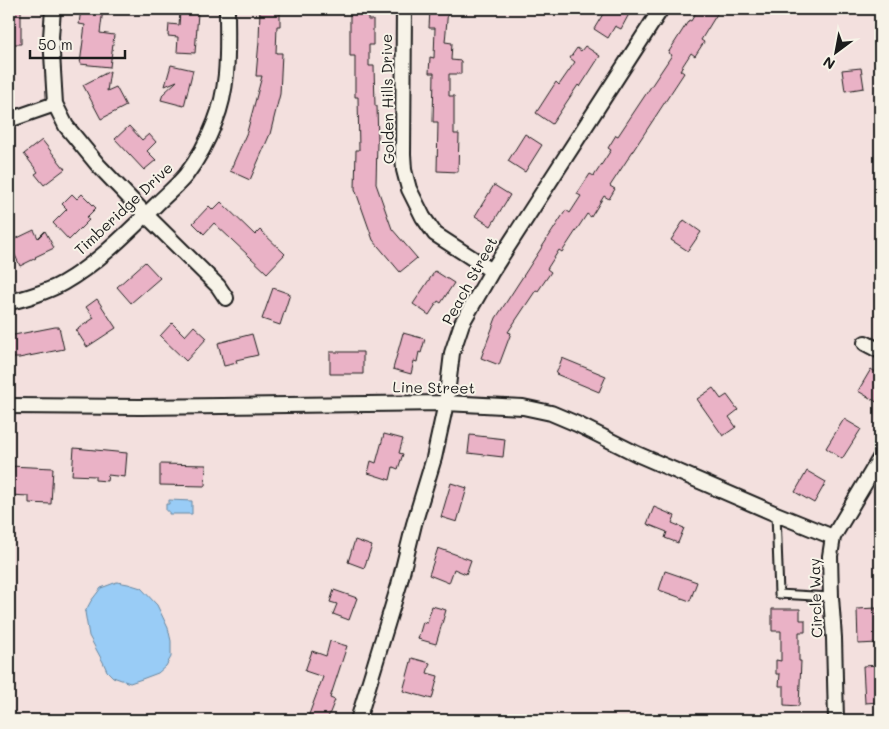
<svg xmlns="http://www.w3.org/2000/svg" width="889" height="729" viewBox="0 0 889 729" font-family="Mali,sans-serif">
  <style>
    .water { fill: #99ccf6; stroke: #67869f }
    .building { fill: #eab2c6; stroke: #1c1c1c }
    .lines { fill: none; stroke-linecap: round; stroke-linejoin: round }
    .lane-casing { stroke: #1c1c1c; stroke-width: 11 }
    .street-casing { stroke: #1c1c1c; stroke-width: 18 }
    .lane { stroke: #f7f3e8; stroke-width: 7 }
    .street { stroke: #f7f3e8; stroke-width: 14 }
    .labels { text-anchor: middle; stroke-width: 4; stroke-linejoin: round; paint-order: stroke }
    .street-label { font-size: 15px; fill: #1c1c1c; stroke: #f7f3e8 }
  </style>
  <rect width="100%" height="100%" fill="#f3e0de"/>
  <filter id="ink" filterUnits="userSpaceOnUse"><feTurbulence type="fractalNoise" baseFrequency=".02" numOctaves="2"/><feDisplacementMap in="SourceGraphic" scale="10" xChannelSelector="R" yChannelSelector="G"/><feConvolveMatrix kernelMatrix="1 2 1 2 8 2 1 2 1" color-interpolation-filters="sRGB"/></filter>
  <g filter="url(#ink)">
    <path class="water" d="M169,500L192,501V514H169V511H166V504H169Z
      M117,582L128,584L141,588L157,605L168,628L171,641V657L166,666L158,673L142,679L130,683L113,677L107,671L103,662L89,636L85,612L91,601L101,588Z"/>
    <path class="building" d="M9,9H21V44H9Z
      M81,9H103L100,33L114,35L110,67L80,64L85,25L79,24Z
      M260,9H280V26H277L276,53H282L280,94L270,134L250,180L230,171L247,132L262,76H256L259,41Z
      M350,9H368V20H373V45H369V66H374L375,106H377L378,142H377L376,184L392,229L417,258L400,272L373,240L355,189L356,150H359L358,97H355V56H350Z
      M430,9H448L445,42L452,43L451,60L461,61V74H449V96H454V134H459L458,172L437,171L438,122H433L434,73H429L430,57L434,58L435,28H429Z
      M606,9H620L629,14L621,29L615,26L608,38L594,29Z
      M698,9H720L701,40L704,42L695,56L691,53L680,70L684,73L610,186L615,189L609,199L604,196L591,217L587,214L562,252L559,250L547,269L551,272L538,291L536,290L508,332L511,333L499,365L481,358L496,318L566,210L570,213L581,196L577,194L590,174L594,176L611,150L608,148L616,135L618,136L672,55L668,53L689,20L691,21Z
      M180,12L198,13L195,53L177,52L178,37L168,36L169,24L179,25Z
      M585,46L600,56L580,87L578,85L552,124L536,113L556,82L559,85L575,62L570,58L577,48L581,51Z
      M171,65L193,70L184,106L161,100L163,94L177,81L165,86Z
      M861,68L864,88L845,91L842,70Z
      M110,71L107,91L116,87L126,106L101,119L83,85Z
      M129,126L142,140L149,134L156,142L147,151L156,160L144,170L115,139Z
      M525,134L542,145L525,172L508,161Z
      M42,140L65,169L44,185L35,174L38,172L24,154Z
      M494,185L510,195L491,226L475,216Z
      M72,194L77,199L82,194L96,208L86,218L89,220L69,240L53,223L67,209L62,204Z
      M221,202L255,235L260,230L285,254L267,273L214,223L204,234L193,223L209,206L213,210Z
      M684,220L701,232L688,251L671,240Z
      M34,230L38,238L45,231L54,248L35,257L36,258L20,266L9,242Z
      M145,262L160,278L131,303L117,287Z
      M435,271L454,283L441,303L438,301L429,315L413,304Z
      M273,288L290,294L280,325L262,319Z
      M97,299L116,328L87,347L76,330L94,318L86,307Z
      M172,323L185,336L194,326L207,338L186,361L160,336Z
      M55,327H59L64,349L19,358H9V336Z
      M403,333L425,339L421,353L419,352L417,362L414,361L411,374L393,369Z
      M252,334L258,355L236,360L237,363L224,366L218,343Z
      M330,352H363V374H330Z
      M562,358L606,376L599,392L556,374Z
      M871,369L880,375V404L858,391Z
      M713,388L721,399L727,395L738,410L729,417L736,427L723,436L697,399Z
      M844,419L861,429L842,459L826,448Z
      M384,434L403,439L399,453L403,454L398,469L393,467L390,480L368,473L371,461L376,463Z
      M470,435L505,439L503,457L468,453Z
      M74,448L127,453L125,477L108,475L107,481L95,480V476L72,475Z
      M160,464L206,465L205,486L160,485Z
      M9,466L53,468L51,504L29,503V496L9,495Z
      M807,471L826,482L814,503L795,492Z
      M451,483L467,488L457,522L441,517Z
      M654,507L675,516L672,523L684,528L678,543L665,538L667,532L647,524Z
      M355,540L372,546L364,568L348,562Z
      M438,548L471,560L466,574L454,569L449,583L429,575Z
      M665,571L697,582L690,601L659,590Z
      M334,590L357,598L349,620L333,614L337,604L330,602Z
      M432,606L446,610L436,644L418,639L423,622L427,623Z
      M876,608L878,643L858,644L857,609Z
      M772,609H800V620H805V632H799V661H801L799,706L784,705V686H779L780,674H776V660L781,661V631H772Z
      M330,641L347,646L330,698L335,700L327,720H318L308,717L323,677L305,671L312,651L326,656Z
      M412,658L430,663L427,673L438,676L432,699L403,691Z
      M880,665V702L865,703L863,666Z"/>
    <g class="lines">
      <defs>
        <path id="lane" d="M776,514L779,594L831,597"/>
        <path id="street" d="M53,9L51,37L55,104L66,126L98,165L146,215L218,286L226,298
          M404,9L403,154L404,170L409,189L423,217L435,234L492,271
          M9,120L55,104
          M9,302C24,299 49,291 63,283C98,263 127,233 156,205C166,195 177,186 186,175C198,159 208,140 215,122C230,85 227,47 227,9
          M865,343L880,351
          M9,406L141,407L446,403L523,407L551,413L577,424L637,454L776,514L833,537
          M358,720L399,585L414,524L434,458L446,403L452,353L462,323L492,271L661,9
          M836,720L834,638L831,597L830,556L833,537L880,458"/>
      </defs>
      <use href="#lane" class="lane-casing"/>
      <use href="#street" class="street-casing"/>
      <use href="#lane" class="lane"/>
      <use href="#street" class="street"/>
    </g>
  </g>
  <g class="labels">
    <g class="street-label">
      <text transform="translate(388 99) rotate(-91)" y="5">Golden Hills Drive</text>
      <text transform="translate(124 209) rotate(-43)" y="5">Timberidge Drive</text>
      <text transform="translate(470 281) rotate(-61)" y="5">Peach Street</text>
      <text transform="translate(434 388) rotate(1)" y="5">Line Street</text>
      <text transform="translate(816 598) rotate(-92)" y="5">Circle Way</text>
    </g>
  </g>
  <rect width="889" height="729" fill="none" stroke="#f7f3e8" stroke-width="30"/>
  <rect x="15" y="15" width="859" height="699" fill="none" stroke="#1c1c1c" stroke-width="2" filter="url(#ink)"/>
  <g transform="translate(836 52) rotate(212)" stroke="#f7f3e8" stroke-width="4" paint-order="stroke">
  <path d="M0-4L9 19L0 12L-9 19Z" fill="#1c1c1c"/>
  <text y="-8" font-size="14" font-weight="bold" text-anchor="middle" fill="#1c1c1c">N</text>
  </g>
  <path d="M30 50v8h95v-8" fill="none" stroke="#1c1c1c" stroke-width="2.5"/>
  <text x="38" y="50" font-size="15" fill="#1c1c1c" stroke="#f7f3e8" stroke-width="4" paint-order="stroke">50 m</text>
</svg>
